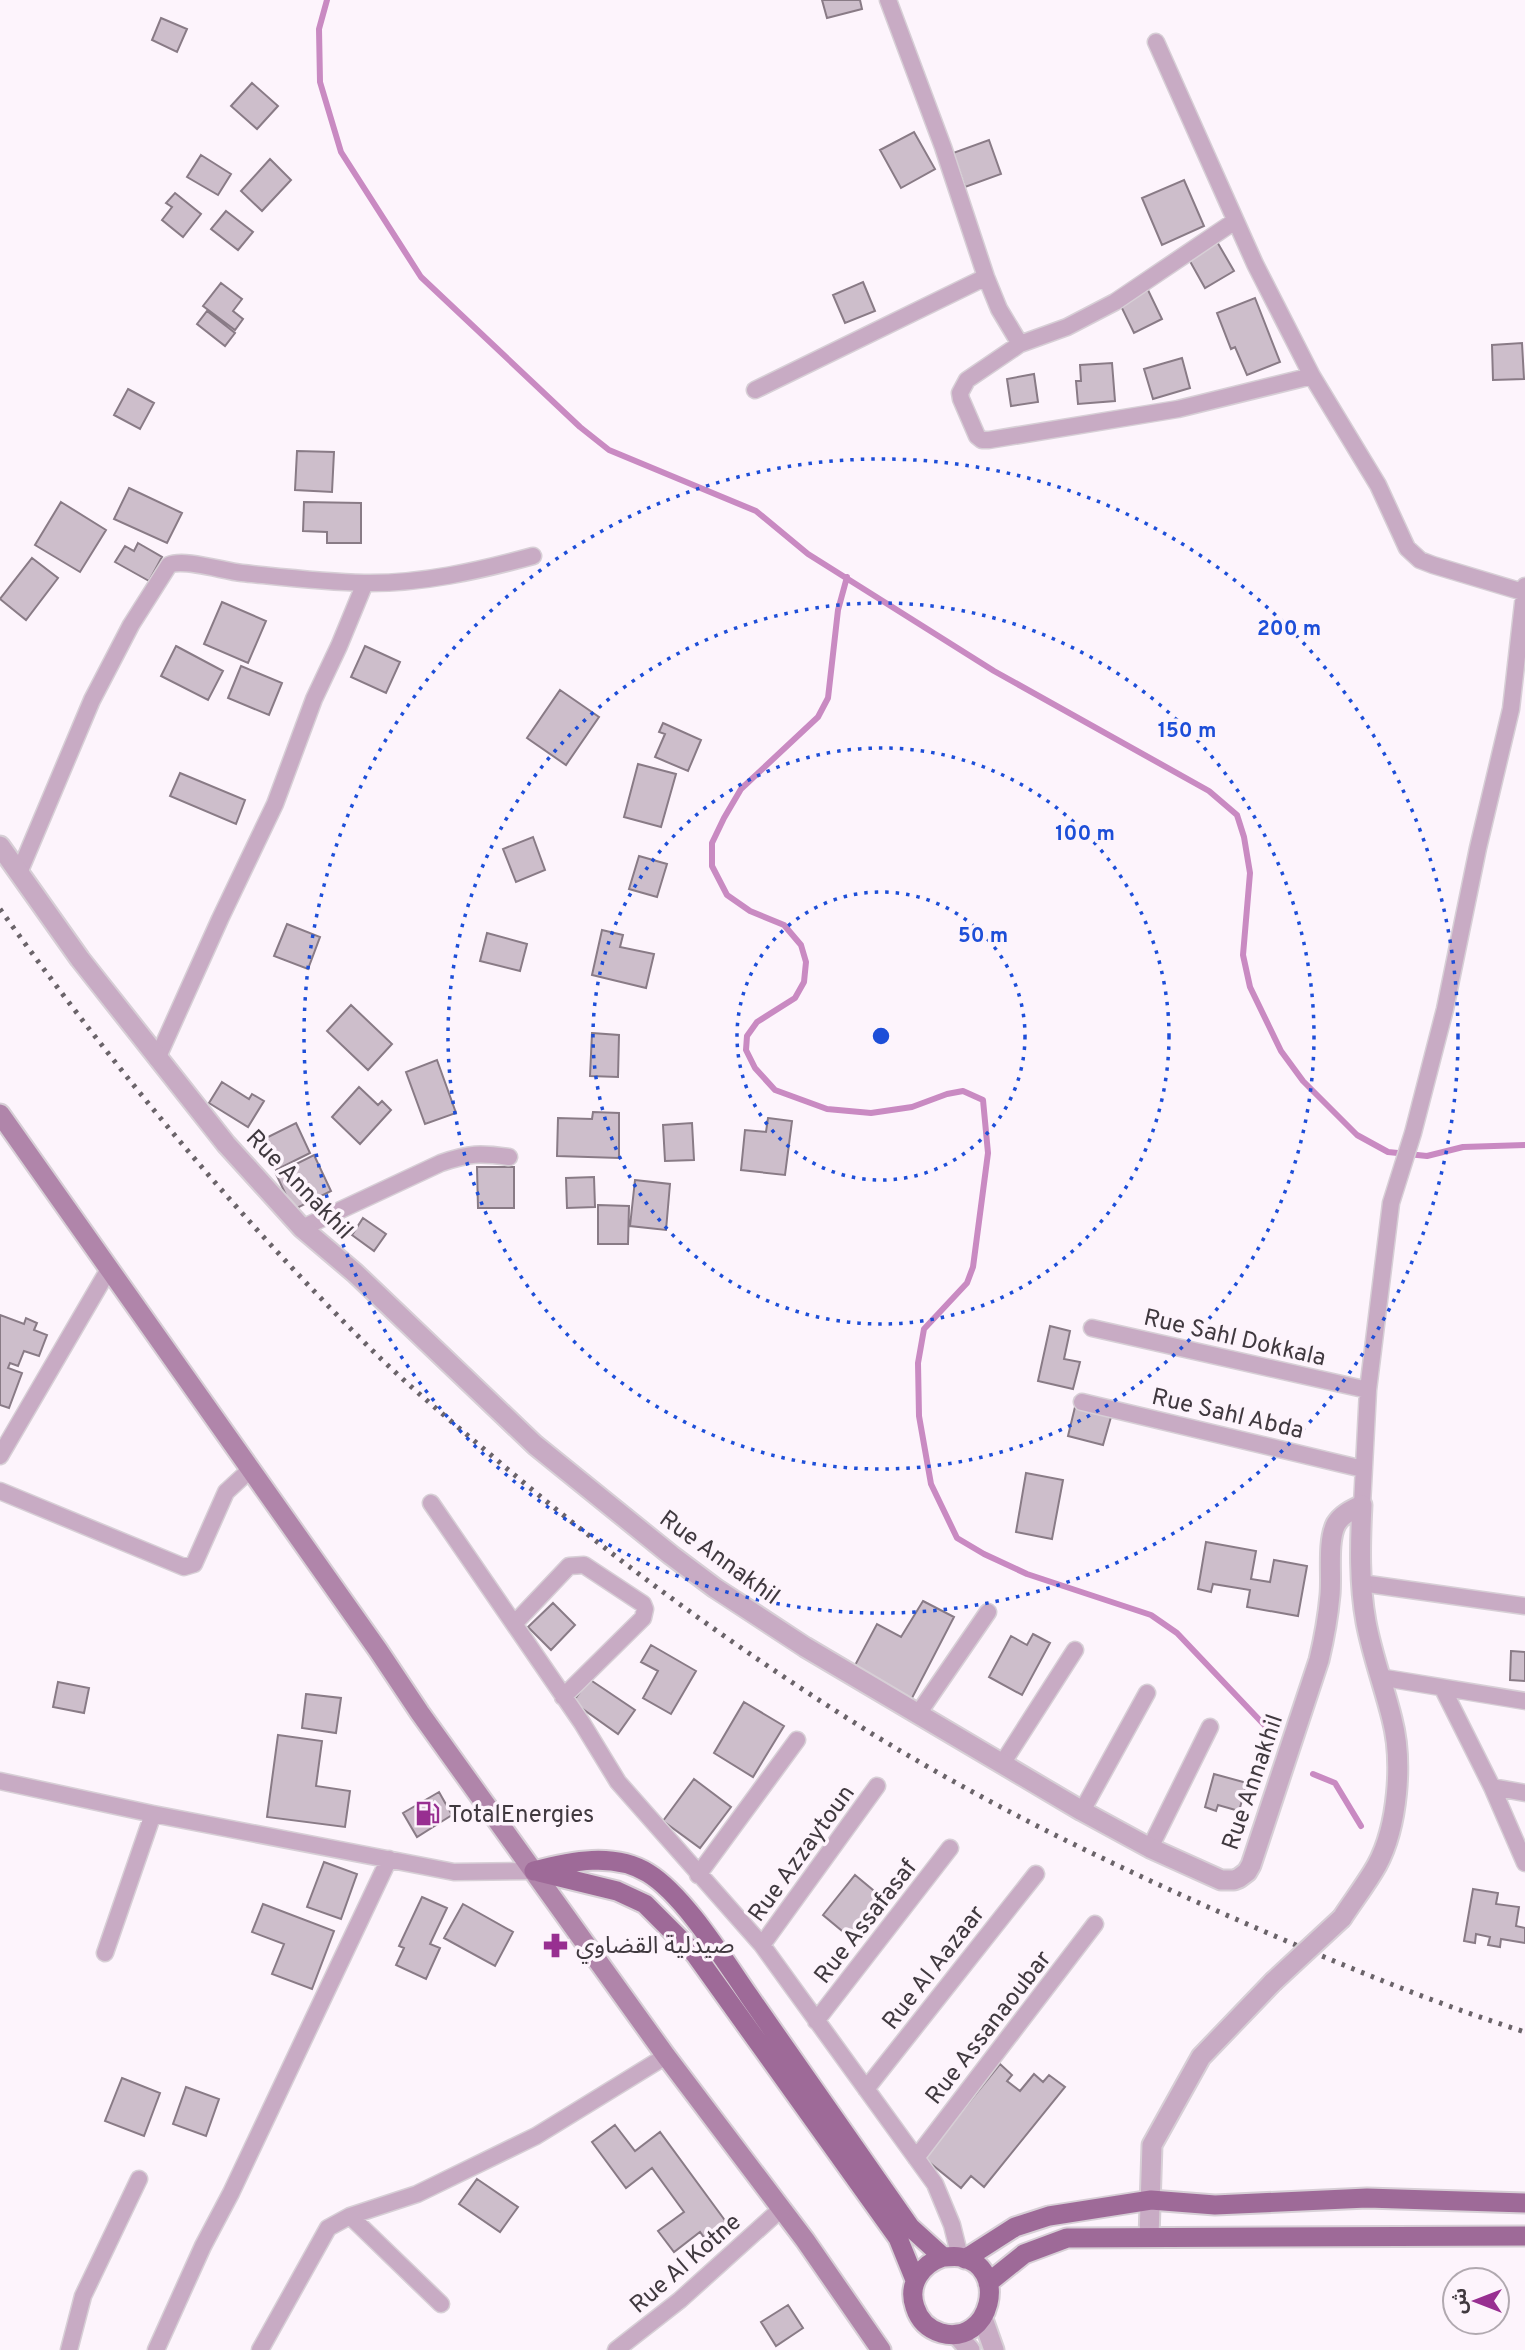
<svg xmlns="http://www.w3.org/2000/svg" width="1525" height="2350" viewBox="0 0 1525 2350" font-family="Overpass,'Noto Sans Arabic',sans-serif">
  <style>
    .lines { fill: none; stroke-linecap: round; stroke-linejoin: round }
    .stream { stroke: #c98ac2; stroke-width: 6 }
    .building { fill: #cdbecb; stroke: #897b86; stroke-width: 2 }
    .minor-casing { stroke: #d7cfd6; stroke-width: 19 }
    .tertiary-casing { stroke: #d7cfd6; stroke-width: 23 }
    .secondary-casing { stroke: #d7cfd6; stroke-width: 23 }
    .primary-casing { stroke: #d7cfd6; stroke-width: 23 }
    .minor { stroke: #c8abc4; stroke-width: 16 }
    .tertiary { stroke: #c8abc4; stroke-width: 19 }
    .secondary { stroke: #b085aa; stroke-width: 19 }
    .primary { stroke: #9e6a98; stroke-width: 19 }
    .rail { stroke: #6a6369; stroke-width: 5; stroke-dasharray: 3.5 7; stroke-linecap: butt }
    .tertiary-bridge-casing { stroke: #d7cfd6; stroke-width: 23; stroke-linecap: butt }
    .tertiary-bridge { stroke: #c8abc4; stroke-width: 19 }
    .ring { fill: none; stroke: #1d4ed8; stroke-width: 3.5; stroke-dasharray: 3.5 7 }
    .labels { text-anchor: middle; stroke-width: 7; stroke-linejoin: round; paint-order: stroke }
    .street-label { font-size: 24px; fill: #40393f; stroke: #fdf4fc }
    .poi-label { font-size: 24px; fill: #40393f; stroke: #fdf4fc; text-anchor: start }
    .centre { fill: #1d4ed8; stroke: #fdf4fc; stroke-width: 3.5 }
    .ring-label { font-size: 21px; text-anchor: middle; font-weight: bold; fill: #1d4ed8; stroke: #fdf4fc; stroke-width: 7; stroke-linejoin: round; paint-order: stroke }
  </style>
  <rect width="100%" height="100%" fill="#fdf4fc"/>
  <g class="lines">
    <path class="stream" d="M327,0L319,29L320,82L341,152L421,277L580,427L609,450L756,511L808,554L994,671L1209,791L1237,815L1244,837L1250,873L1243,955L1250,987L1281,1051L1303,1081L1357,1135L1388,1152L1427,1156L1463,1147L1525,1145
      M847,577L838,610L828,698L818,717L741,789L724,818L712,843V866L727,895L750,911L784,925L801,945L806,962L804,982L795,998L757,1022L747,1036L746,1050L755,1068L775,1090L827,1109L871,1113L912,1107L947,1094L963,1091L983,1100L988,1153L973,1267L967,1283L924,1329L918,1363L919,1416L931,1484L957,1538L984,1554L1027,1574L1151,1615L1177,1633L1269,1730
      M1313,1774L1335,1783L1361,1826"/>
  </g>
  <path class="building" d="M822,0H860L862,9L827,18Z
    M161,18L187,29L177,52L152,40Z
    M252,83L278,106L257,129L231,106Z
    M914,132L935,169L901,188L880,150Z
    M989,140L1001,174L965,187L953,153Z
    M201,155L231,174L218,195L187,177Z
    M270,159L291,180L262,211L241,191Z
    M1184,180L1204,226L1162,245L1142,198Z
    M175,193L201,214L183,237L162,220L172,207L166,203Z
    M226,211L253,232L238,250L211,229Z
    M1216,240L1234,271L1205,288L1187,256Z
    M863,282L875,311L845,323L833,295Z
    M221,283L242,299L233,311L243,319L235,330L203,306Z
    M1147,288L1162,319L1134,333L1119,302Z
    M1255,298L1280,362L1247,375L1235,347L1231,349L1217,313Z
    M207,311L235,333L225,346L197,324Z
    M1522,343L1524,379L1493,380L1492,345Z
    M1182,358L1190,388L1153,399L1144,369Z
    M1112,363L1115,401L1078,404L1076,381H1081L1080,365Z
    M1034,374L1038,402L1011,406L1007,379Z
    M128,389L154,403L140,429L114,415Z
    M297,451L334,452L332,492L295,490Z
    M129,488L182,513L167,543L114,519Z
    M61,502L106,530L80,572L35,545Z
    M304,502L361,503V543H327V532L303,531Z
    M138,543L162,557L149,581L115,562L125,546L134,551Z
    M32,558L58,578L26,620L0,599Z
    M222,602L266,621L248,663L204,644Z
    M176,646L223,671L208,700L161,676Z
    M365,646L400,662L386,693L351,677Z
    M241,666L282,683L269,715L228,698Z
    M560,690L599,717L566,765L527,738Z
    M663,723L701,740L688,771L655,757L665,734L659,732Z
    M638,764L676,774L661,827L624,817Z
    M180,773L245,800L236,824L170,796Z
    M533,837L545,870L516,882L503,849Z
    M639,856L667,864L657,897L629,889Z
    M287,924L320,937L308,969L274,956Z
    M602,930L623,935L620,947L654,954L646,988L592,975Z
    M487,933L527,944L520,971L480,961Z
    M351,1005L392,1044L368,1070L327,1031Z
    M592,1033L619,1035L618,1077L590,1076Z
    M437,1060L456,1113L425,1124L406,1072Z
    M222,1082L249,1099L252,1094L264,1101L248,1127L209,1103Z
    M359,1087L378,1105L382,1101L391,1110L360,1144L332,1117Z
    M593,1112L619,1113V1158L557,1156L558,1118L592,1119Z
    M768,1118L792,1121L785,1175L741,1170L745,1130L766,1132Z
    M296,1123L310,1153L276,1170L262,1140Z
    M692,1123L694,1160L665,1161L663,1125Z
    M314,1155L331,1191L293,1210L276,1174Z
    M477,1167H514V1208H478Z
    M594,1177L595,1207L567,1208L566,1178Z
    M635,1180L670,1184L666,1230L630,1226Z
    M598,1205L629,1206L628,1244H598Z
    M363,1218L386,1234L374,1251L352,1235Z
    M0,1315L24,1324L26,1318L37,1323L34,1330L47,1335L39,1356L24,1351L18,1366L10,1363L8,1368L22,1373L9,1408L0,1405Z
    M1050,1326L1070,1331L1064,1359L1080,1362L1073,1389L1038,1381Z
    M1075,1407L1111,1417L1103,1445L1068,1436Z
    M1026,1473L1063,1480L1052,1539L1016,1532Z
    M1206,1542L1256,1551L1251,1579L1270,1582L1274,1560L1307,1566L1298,1616L1247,1607L1250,1590L1213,1584L1211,1592L1198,1589Z
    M923,1601L954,1617L911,1700L853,1669L877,1624L901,1637Z
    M553,1603L575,1625L551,1650L528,1627Z
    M1033,1634L1050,1643L1022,1695L989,1677L1011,1636L1027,1645Z
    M651,1645L696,1671L671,1714L643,1698L658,1671L641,1662Z
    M1511,1651L1525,1652V1681L1510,1680Z
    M589,1679L635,1710L618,1734L573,1702Z
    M58,1682L89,1688L84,1713L53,1707Z
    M306,1694L341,1698L336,1733L302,1728Z
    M744,1702L784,1726L753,1777L714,1753Z
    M278,1735L322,1741L316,1786L350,1791L345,1827L267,1817Z
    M1214,1774L1247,1783L1239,1811L1218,1805L1216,1811L1205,1807Z
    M694,1779L731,1807L700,1848L663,1821Z
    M439,1792L452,1815L417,1837L403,1813Z
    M324,1862L357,1874L341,1919L307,1907Z
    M855,1875L885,1900L853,1940L823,1915Z
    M1473,1889L1498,1893L1496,1904L1519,1907L1516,1926L1525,1928V1943L1501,1939L1500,1947L1488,1945L1490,1937L1476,1934L1475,1943L1464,1941Z
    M422,1897L447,1908L430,1944L440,1948L426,1979L396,1965L404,1948L399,1946Z
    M263,1904L334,1931L312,1989L272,1974L284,1944L252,1932Z
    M463,1904L513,1932L495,1966L444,1938Z
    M1000,2064L1012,2075L1007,2081L1020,2091L1034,2074L1043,2082L1049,2075L1065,2087L984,2187L971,2176L961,2188L924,2158Z
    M122,2078L160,2093L144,2136L105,2121Z
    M186,2087L219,2099L206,2136L173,2124Z
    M615,2125L635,2151L660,2132L732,2230L711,2247L700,2232L674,2252L658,2231L684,2212L652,2168L626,2188L592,2142Z
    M477,2179L518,2207L500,2232L459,2204Z
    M788,2305L803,2328L776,2346L761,2322Z"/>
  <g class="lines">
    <defs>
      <path id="minor" d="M888,0L943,147L986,277L999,309L1020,344
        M1156,42L1255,264L1312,376L1378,485L1407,548L1420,560L1433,565L1523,592
        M1235,221L1115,302L1067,327L1020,344L967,380L960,393L961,399L977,436L982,440H989L1178,409L1312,376
        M755,390L986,277
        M19,873L92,700L131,625L169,565C184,558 223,571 242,573C282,577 324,582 364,583C421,584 478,571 533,556
        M157,1059L220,919L275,804L314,699L339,646L365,583
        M302,1228L441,1163C470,1153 480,1153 509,1157
        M1092,1328L1368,1390
        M1082,1402L1363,1469
        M0,1456L109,1269
        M0,1491L184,1567L194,1564L226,1492L251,1469
        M431,1503L582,1723L618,1782L762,1945L935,2184L952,2225L960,2257
        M1362,1505L1368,1390L1391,1203L1413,1133L1445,1009L1478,848L1511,709L1525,586
        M1361,1583L1525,1606
        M514,1624L569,1566L584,1565L643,1604L645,1609L643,1618L563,1697
        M1379,1677L1525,1701
        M1443,1689L1492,1787L1525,1863
        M918,1714L988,1612
        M1002,1764L1075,1650
        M0,1781L153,1814L454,1872L534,1871
        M1492,1787L1525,1793
        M1082,1811L1147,1693
        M1150,1848L1210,1727
        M698,1875L797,1740
        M762,1945L877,1786
        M105,1953L153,1814
        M816,2021L950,1848
        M866,2089L1036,1874
        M916,2158L1095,1924
        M350,2216L441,2304
        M69,2350L83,2296L139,2179
        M156,2350L203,2246L231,2193L389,1859
        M260,2350L328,2228L350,2216L417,2194L536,2136L666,2056
        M616,2350L680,2300L781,2209"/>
      <path id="tertiary" d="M0,846L80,959L226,1144L302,1228L355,1273L535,1445L671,1555L715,1588L805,1647L1082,1811L1150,1848L1221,1880H1234L1239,1878L1247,1872L1251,1865L1319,1660C1324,1639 1328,1617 1330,1595C1332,1575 1327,1542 1336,1524C1342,1514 1352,1510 1362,1505C1360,1544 1359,1583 1366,1622C1372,1655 1384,1686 1392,1719C1403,1761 1398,1826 1377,1865C1367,1883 1353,1901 1342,1918
        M1149,2237L1152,2145L1201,2057L1273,1982
        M983,2319L994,2350
        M956,2334L970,2350"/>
      <path id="secondary" d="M0,1114L378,1650L420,1713L666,2056L805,2240L881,2350"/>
      <path id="primary" d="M534,1871C571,1861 614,1852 648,1873C684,1895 724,1960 749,1996C803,2073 856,2150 910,2227L943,2257C948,2257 955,2256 960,2257C1010,2266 991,2347 941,2333C928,2329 919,2320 915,2307C907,2284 922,2264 943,2257
        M539,1872L617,1891L645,1904L695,1954L898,2238L915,2280
        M965,2259L1015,2227L1049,2216L1151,2200L1215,2205L1367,2198L1525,2203
        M988,2283L1024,2254L1067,2238L1525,2236"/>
    </defs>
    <use href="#minor" class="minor-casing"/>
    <use href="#tertiary" class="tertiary-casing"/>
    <use href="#secondary" class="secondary-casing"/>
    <use href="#primary" class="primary-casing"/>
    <use href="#minor" class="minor"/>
    <use href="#tertiary" class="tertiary"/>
    <use href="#secondary" class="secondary"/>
    <use href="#primary" class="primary"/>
    <path class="rail" d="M0,909C113,1067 237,1217 375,1353C412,1389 452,1422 491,1455C611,1558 739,1651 874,1735C995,1809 1124,1871 1254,1927C1344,1966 1431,2002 1525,2032"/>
    <defs>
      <path id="tertiary-bridge" d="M1273,1982L1342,1918"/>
    </defs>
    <use href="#tertiary-bridge" class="tertiary-bridge-casing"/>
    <use href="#tertiary-bridge" class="tertiary-bridge"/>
  </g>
  <g class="ring">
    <circle cx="881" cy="1036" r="144"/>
    <circle cx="881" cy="1036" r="288"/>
    <circle cx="881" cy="1036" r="433"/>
    <circle cx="881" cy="1036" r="577"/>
  </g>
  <defs>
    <symbol id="fuel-bare" viewBox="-9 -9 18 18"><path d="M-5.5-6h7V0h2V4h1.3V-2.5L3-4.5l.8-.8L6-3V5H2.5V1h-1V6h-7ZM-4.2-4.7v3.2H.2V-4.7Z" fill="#982f91" stroke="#fdf4fc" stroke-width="2.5" paint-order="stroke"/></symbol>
    <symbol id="pharmacy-bare" viewBox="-9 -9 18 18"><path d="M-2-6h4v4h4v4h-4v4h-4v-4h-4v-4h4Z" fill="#982f91" stroke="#fdf4fc" stroke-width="2.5" paint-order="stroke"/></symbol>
  </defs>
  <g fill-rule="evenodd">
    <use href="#fuel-bare" x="410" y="1796" width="35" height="35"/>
    <use href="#pharmacy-bare" x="538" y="1928" width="35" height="35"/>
  </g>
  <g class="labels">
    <g class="street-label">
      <text transform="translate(300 1184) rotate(46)" y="8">Rue Annakhil</text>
      <text transform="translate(1235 1337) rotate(13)" y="8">Rue Sahl Dokkala</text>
      <text transform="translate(1228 1413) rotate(13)" y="8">Rue Sahl Abda</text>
      <text transform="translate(720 1557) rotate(36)" y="8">Rue Annakhil</text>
      <text transform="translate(1252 1782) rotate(-71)" y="8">Rue Annakhil</text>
      <text transform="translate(801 1853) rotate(-54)" y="8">Rue Azzaytoun</text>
      <text transform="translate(865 1921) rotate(-52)" y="8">Rue Assafasaf</text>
      <text transform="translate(933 1967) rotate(-52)" y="8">Rue Al Aazaar</text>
      <text transform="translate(988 2027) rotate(-52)" y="8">Rue Assanaoubar</text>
      <text transform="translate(685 2263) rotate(-41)" y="8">Rue Al Kotne</text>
    </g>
    <g class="poi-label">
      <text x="448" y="1822">TotalEnergies</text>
      <text x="576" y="1953">صيدلية القضاوي</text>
    </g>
  </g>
  <circle cx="881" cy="1036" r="10" class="centre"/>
  <g class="ring-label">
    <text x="1289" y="635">200 m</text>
    <text x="1187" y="737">150 m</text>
    <text x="1085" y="840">100 m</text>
    <text x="983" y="942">50 m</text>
  </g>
  <g transform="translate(1476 2301) rotate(270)"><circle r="33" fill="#fdf4fc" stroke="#b1a9b0" stroke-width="2"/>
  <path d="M0-5L12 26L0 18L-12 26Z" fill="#982f91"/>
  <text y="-10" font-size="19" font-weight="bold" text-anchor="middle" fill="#40393f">ش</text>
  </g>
</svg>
